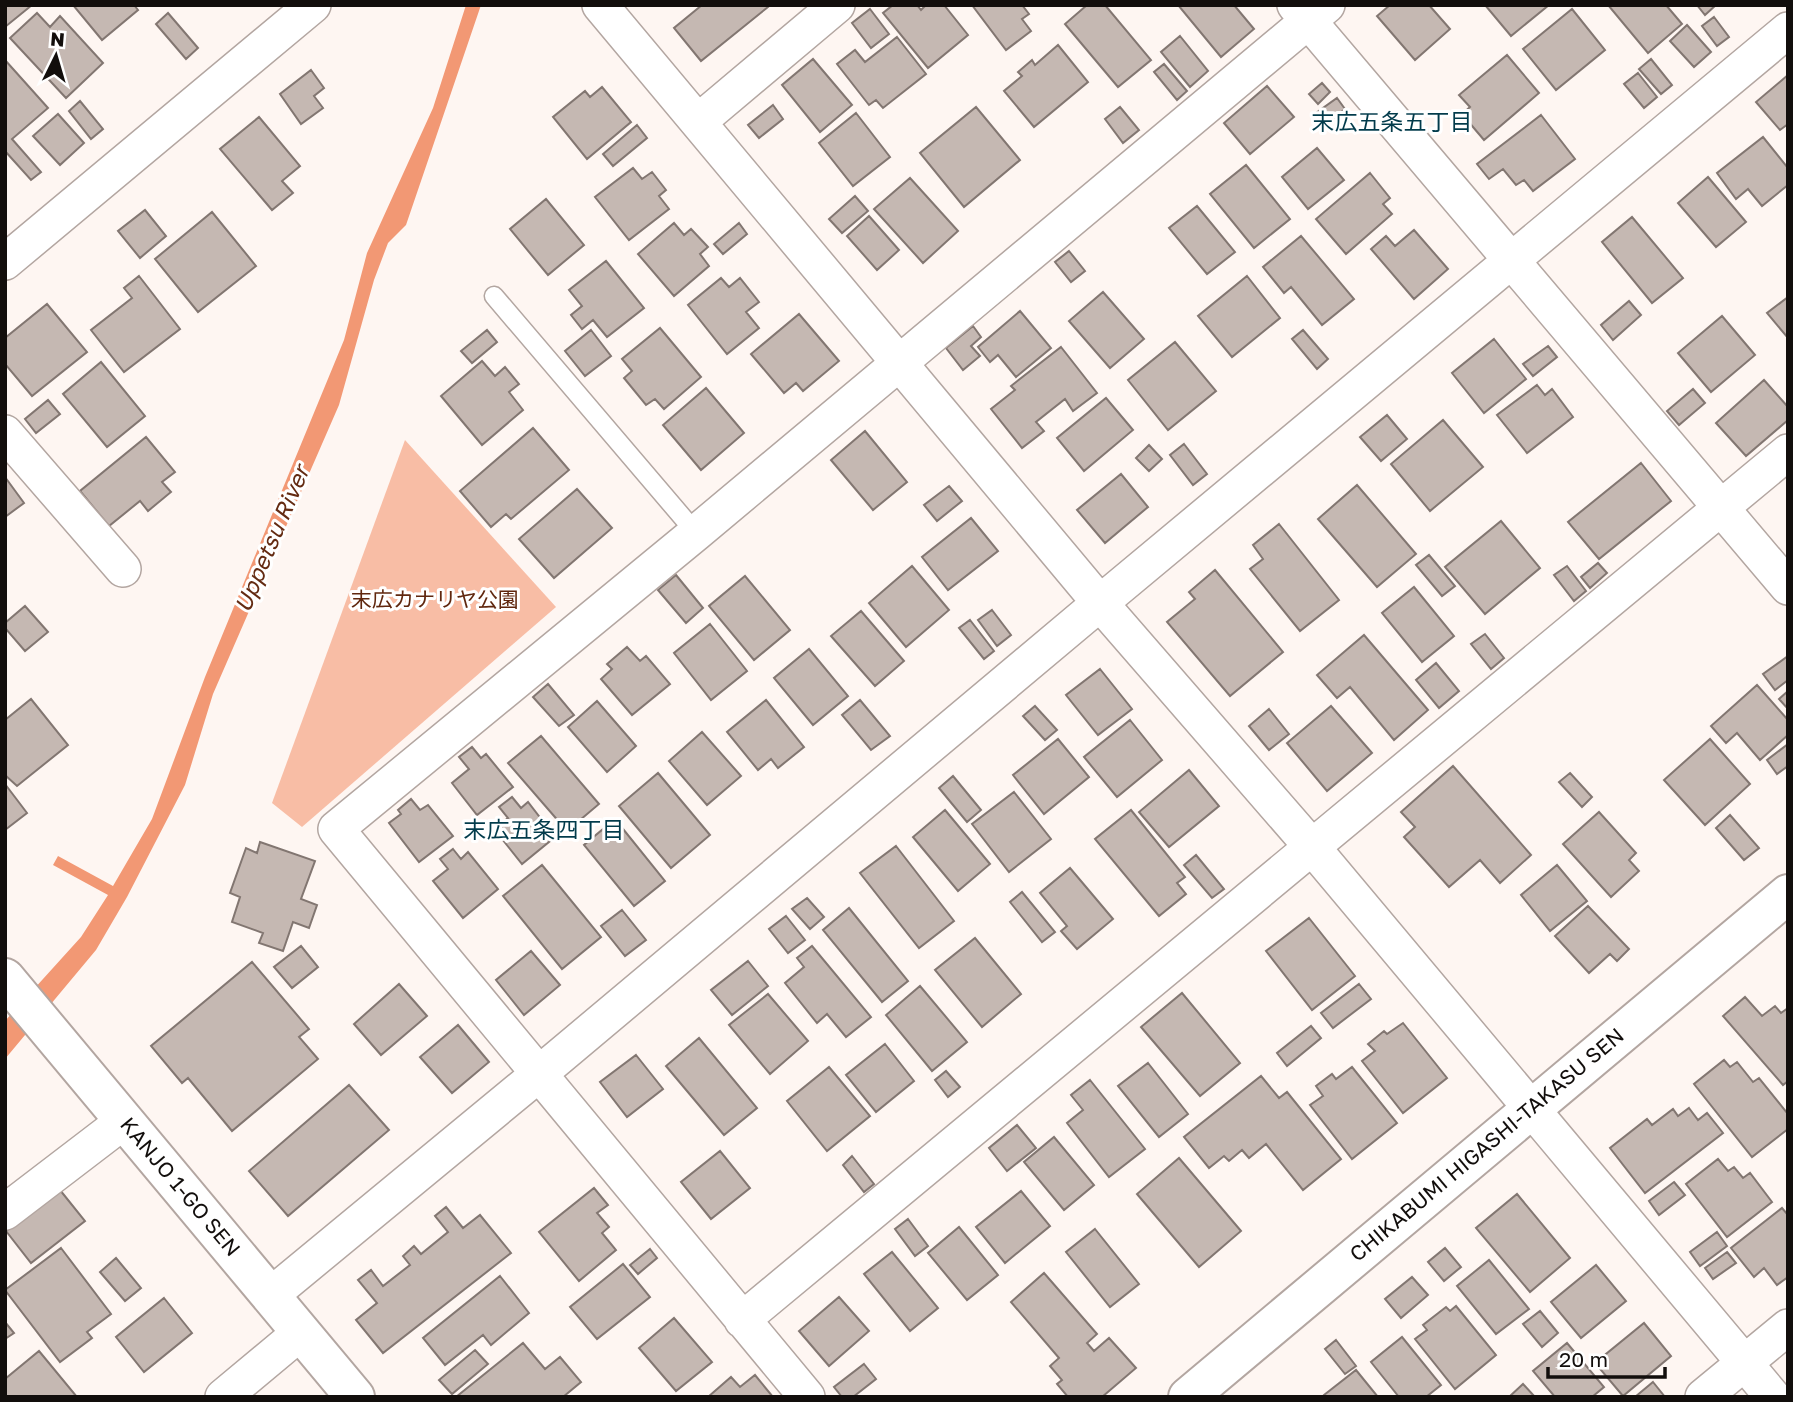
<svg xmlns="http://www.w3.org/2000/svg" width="1793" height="1402" viewBox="0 0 1793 1402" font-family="'Golos Text','Noto Sans JP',sans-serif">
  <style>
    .green { fill: #f8bda5 }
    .water { fill: #f29874 }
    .building { fill: #c5b8b2; stroke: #827671; stroke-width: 2 }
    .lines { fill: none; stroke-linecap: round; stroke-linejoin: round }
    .service-casing { stroke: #b3a6a1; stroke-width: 21 }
    .minor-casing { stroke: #b3a6a1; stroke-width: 38 }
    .tertiary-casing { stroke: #b3a6a1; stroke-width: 42 }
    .primary-casing { stroke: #b3a6a1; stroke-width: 42 }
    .service { stroke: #fff; stroke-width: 18 }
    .minor { stroke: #fff; stroke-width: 35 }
    .tertiary { stroke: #fff; stroke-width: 38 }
    .primary { stroke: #fff; stroke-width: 38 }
    .labels { text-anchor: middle; stroke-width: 6; stroke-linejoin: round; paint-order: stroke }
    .park-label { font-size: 21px; fill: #60270e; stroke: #fff }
    .street-label { font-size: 21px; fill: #120e0c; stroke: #fff }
    .neighbourhood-label { font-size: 23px; fill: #023b4b; stroke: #fff }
    .water-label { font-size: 23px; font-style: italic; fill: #642b12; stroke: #fff }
  </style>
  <rect width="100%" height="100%" fill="#fef6f2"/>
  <path class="green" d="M405,440L556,607L302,827L272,803Z"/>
  <path class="water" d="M466,5H481L406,225L388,243L374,280L339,405L213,694L185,785L127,897L96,950L5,1059V1021L81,937L108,895L53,865L58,856L113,886L152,819L205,677L344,340L367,253L433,108Z"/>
  <path class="building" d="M5,5H32L5,27Z
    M73,5H134L138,10L102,40Z
    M702,5H767L768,7L701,61L674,28Z
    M893,5H917L921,10L926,5H944L968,35L928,68L883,13Z
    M972,5H1022L1029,14L1022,19L1031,31L1006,50Z
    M1087,5H1105L1151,60L1118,87L1065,24Z
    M1178,5H1234L1254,29L1221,57Z
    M1390,5H1429L1450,29L1415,60L1377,16Z
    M1485,5H1549L1511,36Z
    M1608,5H1666L1682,24L1648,53Z
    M1697,5H1716L1705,15Z
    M870,9L889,34L871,48L852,23Z
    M1572,9L1605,50L1556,90L1523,49Z
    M37,13L50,27L60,16L103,63L66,98L10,38Z
    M168,13L198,48L186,59L156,24Z
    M1714,17L1729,37L1717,46L1702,26Z
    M1687,25L1711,52L1694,67L1670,41Z
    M1180,36L1208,71L1190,87L1161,52Z
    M897,37L926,74L883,108L876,100L869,105L837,64L855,50L865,62Z
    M1058,45L1088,82L1034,127L1004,91L1022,76L1018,72L1032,60L1035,65Z
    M1507,55L1539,93L1484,140L1462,114L1470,107L1459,95Z
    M813,59L852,105L820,132L782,85Z
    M1651,59L1672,85L1661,94L1639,69Z
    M5,60L48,108L12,139L41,172L31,180L5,151Z
    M1164,64L1187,91L1177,100L1154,72Z
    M311,70L324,88L314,96L323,108L301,124L280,94Z
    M1638,73L1657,97L1644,108L1624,84Z
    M1788,75V124L1780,130L1756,102Z
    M1322,83L1330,92L1318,104L1309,94Z
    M1267,86L1294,117L1250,154L1224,123Z
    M602,87L631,122L587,159L553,117L585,91L590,97Z
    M1337,98L1345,109L1325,125L1316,113Z
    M80,101L103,129L91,139L69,111Z
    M773,105L783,119L759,138L748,125Z
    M976,107L1020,160L964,207L920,153Z
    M1120,107L1139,130L1123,143L1105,119Z
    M856,113L890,157L853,186L819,143Z
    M58,114L84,143L60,165L33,136Z
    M1541,115L1575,159L1533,191L1524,180L1516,185L1503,169L1489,179L1477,164Z
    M259,117L300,166L282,181L293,193L272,210L220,149Z
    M637,125L647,138L613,166L603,154Z
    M1763,137L1788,168V185L1762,206L1748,189L1736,199L1717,173Z
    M1317,148L1344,180L1308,209L1282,177Z
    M1246,165L1290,219L1254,248L1210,194Z
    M633,168L642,179L652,172L666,190L659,196L669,209L629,240L595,197Z
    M1370,173L1390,198L1383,204L1392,214L1346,254L1316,219Z
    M1708,177L1746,222L1716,247L1678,203Z
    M910,178L958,231L923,263L874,209Z
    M855,196L868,211L842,233L829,219Z
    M546,199L584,245L548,275L510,229Z
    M1197,206L1235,252L1207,274L1169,228Z
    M145,210L166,236L140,258L118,231Z
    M212,212L256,266L198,312L155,259Z
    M869,216L899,250L877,270L847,236Z
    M1632,217L1683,278L1652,303L1602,242Z
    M674,223L684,235L691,229L708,247L700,254L709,266L674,296L638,254Z
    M739,223L747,234L723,254L714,244Z
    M1414,230L1448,269L1414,299L1371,249L1386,236L1395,246Z
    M1301,236L1354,299L1322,325L1291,287L1284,293L1263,267Z
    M1069,251L1085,271L1071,282L1055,262Z
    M606,261L644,308L607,337L593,320L582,329L571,315L582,306L569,290Z
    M139,276L180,329L124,372L91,330L132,298L124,288Z
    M1247,276L1280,318L1232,357L1198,316Z
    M721,278L729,287L740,278L759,302L746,312L759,328L727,354L688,305Z
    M1103,292L1144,339L1110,368L1069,321Z
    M1788,297V338L1767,313Z
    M1629,301L1641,315L1613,340L1601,325Z
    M47,304L87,352L32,396L5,364V338Z
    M1020,311L1051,348L1016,377L998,355L990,362L978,347Z
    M799,314L839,361L803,391L796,383L784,393L751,354Z
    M1722,316L1755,355L1711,392L1678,353Z
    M973,326L981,337L971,346L980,356L963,370L946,348Z
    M660,328L701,377L664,409L655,399L646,405L624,378L632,371L622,359Z
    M487,330L497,342L472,363L461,351Z
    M591,330L611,356L585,376L565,351Z
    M1303,330L1328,359L1317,369L1292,339Z
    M1494,339L1526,379L1484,413L1452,373Z
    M1175,342L1216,391L1168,430L1128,380Z
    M1548,346L1557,357L1533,376L1523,364Z
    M1061,347L1097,393L1073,411L1065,399L1036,422L1044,431L1022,448L991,409L1015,390L1011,386Z
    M482,361L495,376L505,367L519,384L509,392L523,410L482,445L441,396Z
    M101,362L145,416L107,447L63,394Z
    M1764,380L1788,407V420L1746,456L1716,423Z
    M1537,385L1545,395L1552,389L1573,417L1527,453L1497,415Z
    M706,388L744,433L701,470L663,425Z
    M1693,389L1705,403L1679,425L1667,411Z
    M1106,398L1133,430L1084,471L1057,438Z
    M48,400L60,414L36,433L25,419Z
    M1387,415L1407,439L1381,461L1360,437Z
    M1443,420L1483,467L1430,511L1391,464Z
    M533,428L569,470L511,519L506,514L491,527L460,491Z
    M865,431L907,482L873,510L831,460Z
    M146,437L175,472L162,482L171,492L148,511L140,501L109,526L80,491Z
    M1184,444L1207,474L1193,485L1170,455Z
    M1149,445L1162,459L1149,471L1136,458Z
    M1641,463L1671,501L1599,559L1568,522Z
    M1121,474L1148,507L1105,543L1077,510Z
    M5,477L24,503L5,517Z
    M1357,485L1416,554L1377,587L1318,519Z
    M949,486L962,501L937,521L924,505Z
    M577,489L612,528L554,578L519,539Z
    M971,518L998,551L948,590L922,557Z
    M1501,521L1540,568L1485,614L1445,567Z
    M1279,524L1339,600L1300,631L1250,569L1263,559L1253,545Z
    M1429,555L1455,586L1442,596L1416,565Z
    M1598,563L1607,573L1590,588L1581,577Z
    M912,566L949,610L906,647L869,603Z
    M1567,566L1586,591L1574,601L1554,575Z
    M1215,570L1283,652L1230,696L1167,622L1195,599L1189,592Z
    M676,575L703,608L686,623L658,590Z
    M745,576L790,630L754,660L709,606Z
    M1414,587L1454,636L1422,662L1382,613Z
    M25,606L48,632L25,651L5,628V623Z
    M992,610L1011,635L997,646L978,620Z
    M861,611L904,661L875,686L831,636Z
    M970,620L994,651L984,659L959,628Z
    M710,624L747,671L711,700L674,653Z
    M1485,634L1504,658L1491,669L1471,644Z
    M1364,635L1428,710L1394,740L1350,687L1337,698L1317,675Z
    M627,647L640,661L646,656L670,684L632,715L601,679L612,669L607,664Z
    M809,649L848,696L813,725L774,678Z
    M1788,656V680L1775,690L1763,674Z
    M1436,663L1459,691L1439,708L1416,680Z
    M1100,669L1132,709L1098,735L1066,695Z
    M548,684L574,715L559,726L533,697Z
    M1757,685L1788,720V735L1760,760L1737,733L1726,743L1711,726Z
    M1788,691V709L1779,699Z
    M31,699L68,745L17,786L5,775V720Z
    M766,700L804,747L778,768L771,759L758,770L727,732Z
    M860,700L890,736L871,750L842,715Z
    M597,701L636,746L607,772L568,727Z
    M1035,706L1057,730L1045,740L1023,716Z
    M1331,706L1372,753L1327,791L1287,743Z
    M1269,709L1289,734L1269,750L1249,726Z
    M1130,720L1162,760L1117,797L1084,757Z
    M702,732L741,776L707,805L669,761Z
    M541,736L599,804L567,831L508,763Z
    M1058,739L1089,777L1044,814L1013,775Z
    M1710,739L1750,784L1705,825L1664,780Z
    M1788,744V766L1777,774L1767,760Z
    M472,747L481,758L486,754L513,787L477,815L452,783L469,769L459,757Z
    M1453,766L1531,855L1500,883L1480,860L1449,887L1404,837L1415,827L1401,812Z
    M1189,770L1219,806L1169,847L1139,812Z
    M658,773L710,835L671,868L619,806Z
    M1570,773L1592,797L1582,807L1559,782Z
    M953,776L981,810L967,822L939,788Z
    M5,784L27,813L5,830Z
    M1014,792L1051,839L1009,872L972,824Z
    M512,797L521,808L528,802L555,837L522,864L494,829L508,818L499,807Z
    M411,799L420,810L428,805L453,836L419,862L389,823L401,814L398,810Z
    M945,810L990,864L958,891L913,837Z
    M1131,810L1185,877L1177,883L1186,894L1159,916L1095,839Z
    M1599,812L1636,853L1629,860L1639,871L1611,897L1563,844Z
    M1730,815L1759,848L1744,860L1716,828Z
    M615,819L665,881L634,906L584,845Z
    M260,842L315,861L301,899L317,905L309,928L293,922L283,951L259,943L263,933L232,922L240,897L230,893L246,848L257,853Z
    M896,846L954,921L919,948L860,873Z
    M453,849L461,859L468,852L498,889L463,918L433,881L448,869L440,859Z
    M1196,855L1224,889L1212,898L1184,865Z
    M542,865L601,937L562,969L503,896Z
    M1557,865L1587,901L1550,931L1521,895Z
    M1070,868L1113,919L1077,949L1061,931L1067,926L1040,893Z
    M1022,892L1055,932L1042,942L1010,902Z
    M807,898L824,917L810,929L792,909Z
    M1588,906L1629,949L1617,961L1610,954L1589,973L1555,936Z
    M849,908L908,981L882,1002L823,930Z
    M622,910L646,940L625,956L601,926Z
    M786,916L805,940L788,953L769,929Z
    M1309,918L1355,976L1312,1010L1266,951Z
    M975,938L1021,994L982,1027L935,970Z
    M301,946L318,967L292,988L274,967Z
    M812,946L871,1017L846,1037L827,1014L817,1023L785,983L804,967L797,958Z
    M531,951L560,985L524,1015L496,980Z
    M748,961L768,986L732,1015L711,990Z
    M252,962L309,1029L299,1037L318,1059L232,1131L188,1078L182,1083L151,1046Z
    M399,984L427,1016L381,1055L354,1024Z
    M1359,984L1371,999L1333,1028L1321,1013Z
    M920,986L967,1042L932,1071L886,1015Z
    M1182,993L1240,1063L1200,1096L1141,1027Z
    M768,994L808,1041L770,1074L729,1025Z
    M1745,997L1762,1016L1775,1006L1781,1013L1788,1008V1081L1783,1085L1723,1016Z
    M1403,1023L1447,1078L1403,1113L1362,1061L1375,1051L1368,1044L1384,1031L1387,1034Z
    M458,1025L489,1062L452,1093L420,1057Z
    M1311,1026L1321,1038L1287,1066L1277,1053Z
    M699,1038L757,1108L724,1135L666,1066Z
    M885,1044L914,1081L876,1112L846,1075Z
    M636,1055L663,1089L627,1117L600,1082Z
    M1724,1060L1730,1067L1737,1062L1753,1082L1759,1078L1788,1114V1129L1752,1157L1694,1084Z
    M1148,1063L1188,1114L1159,1137L1118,1086Z
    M829,1067L870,1116L827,1151L787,1101Z
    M1352,1067L1397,1123L1352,1159L1310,1105L1323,1096L1316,1086L1332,1074L1336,1079Z
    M946,1071L960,1087L948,1097L935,1080Z
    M1261,1076L1279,1098L1287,1092L1341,1159L1303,1190L1266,1144L1249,1158L1242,1150L1229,1161L1224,1156L1209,1168L1184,1137Z
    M1090,1080L1145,1149L1109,1177L1067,1123L1083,1110L1071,1095Z
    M349,1085L389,1130L288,1216L249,1171Z
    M1689,1108L1698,1120L1707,1113L1723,1133L1645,1193L1610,1148L1647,1119L1652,1125L1673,1109L1678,1116Z
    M1017,1125L1036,1148L1007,1171L989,1148Z
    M1054,1137L1094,1185L1064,1210L1024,1162Z
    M720,1151L750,1188L711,1219L681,1182Z
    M852,1156L874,1184L864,1192L843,1165Z
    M1179,1158L1241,1231L1199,1267L1137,1194Z
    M1718,1159L1728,1171L1734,1167L1743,1178L1750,1173L1772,1202L1727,1237L1686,1184Z
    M1674,1182L1685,1195L1659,1215L1649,1201Z
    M594,1188L608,1205L597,1213L609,1227L602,1233L616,1250L579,1281L539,1232Z
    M60,1190L85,1221L31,1263L6,1231Z
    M1021,1191L1050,1226L1005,1263L976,1227Z
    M1517,1194L1570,1258L1530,1292L1476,1228Z
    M446,1207L463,1228L480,1215L511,1253L383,1353L356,1320L377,1303L358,1280L371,1270L383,1286L410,1265L403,1256L414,1246L421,1254L448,1232L435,1216Z
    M1782,1208L1788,1215V1277L1777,1285L1764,1268L1754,1277L1731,1248Z
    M908,1219L928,1246L915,1256L895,1229Z
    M959,1227L998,1275L967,1300L928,1253Z
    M1095,1229L1139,1284L1110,1307L1066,1252Z
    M1717,1232L1727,1246L1700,1266L1690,1252Z
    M61,1248L111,1314L87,1332L92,1338L60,1362L5,1290Z
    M1445,1248L1461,1267L1444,1281L1428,1262Z
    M650,1249L657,1258L638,1274L630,1265Z
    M892,1252L938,1308L910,1331L864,1274Z
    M1727,1252L1736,1263L1713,1279L1705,1268Z
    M116,1258L141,1288L125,1301L100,1272Z
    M1489,1260L1529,1309L1496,1334L1457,1286Z
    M623,1264L650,1297L597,1339L570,1307Z
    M1596,1265L1626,1301L1581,1338L1551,1302Z
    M1044,1273L1097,1334L1087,1343L1094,1351L1109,1338L1136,1368L1102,1397H1068L1057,1384L1062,1380L1050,1366L1059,1358L1011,1302Z
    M500,1276L529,1313L491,1345L483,1335L445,1365L423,1338Z
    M1412,1277L1428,1295L1401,1318L1385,1299Z
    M839,1297L869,1331L829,1366L799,1331Z
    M164,1298L192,1333L144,1372L116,1337Z
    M1456,1306L1496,1355L1455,1389L1415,1339L1427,1330L1423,1325L1446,1307L1450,1311Z
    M1540,1311L1558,1333L1542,1347L1523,1324Z
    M674,1318L712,1362L676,1391L639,1348Z
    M5,1322L14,1333L5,1339Z
    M1644,1323L1671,1356L1623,1396L1595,1363Z
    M1402,1337L1441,1385L1426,1397H1399L1371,1362Z
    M1336,1340L1356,1366L1345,1374L1325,1349Z
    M523,1343L545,1369L560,1357L581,1382L563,1397H456Z
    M1567,1343L1604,1387L1592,1397H1555L1533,1371Z
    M475,1350L488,1364L452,1394L439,1380Z
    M39,1351L77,1397H5V1379Z
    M864,1364L876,1379L853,1397H842L834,1387Z
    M1356,1370L1378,1397H1325L1324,1395Z
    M755,1375L773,1397H708L731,1377L740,1387Z
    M1653,1382L1665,1397H1635Z
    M1523,1384L1535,1397H1509Z"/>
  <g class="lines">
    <defs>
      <path id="service" d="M494,296L696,533"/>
      <path id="minor" d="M600,5L1100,603L1312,847L1773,1397
        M1295,5L1788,587
        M698,122L837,5
        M5,262L313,5
        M5,433L123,569
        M5,1212L124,1121
        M271,1295L540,1073L1100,603L1788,30
        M742,1320L1788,452
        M223,1397L301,1332
        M807,1397L336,829L696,533L1327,5
        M1703,1397L1788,1327"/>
      <path id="tertiary" d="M1188,1397L1788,894"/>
      <path id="primary" d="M5,978L355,1397"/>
    </defs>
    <use href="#service" class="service-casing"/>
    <use href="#minor" class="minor-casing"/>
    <use href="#tertiary" class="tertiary-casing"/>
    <use href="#primary" class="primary-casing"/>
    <use href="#service" class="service"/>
    <use href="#minor" class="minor"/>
    <use href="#tertiary" class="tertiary"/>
    <use href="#primary" class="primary"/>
  </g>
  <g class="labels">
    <g class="park-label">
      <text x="435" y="607">末広カナリヤ公園</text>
    </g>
    <g class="street-label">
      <text transform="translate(1487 1145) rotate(-40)" y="7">CHIKABUMI HIGASHI-TAKASU SEN</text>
      <text transform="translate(180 1187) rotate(50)" y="7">KANJO 1-GO SEN</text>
    </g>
    <g class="neighbourhood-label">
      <text x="1392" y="130">末広五条五丁目</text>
      <text x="544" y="838">末広五条四丁目</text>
    </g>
    <g class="water-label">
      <text transform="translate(272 539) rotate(-67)" y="8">Uppetsu River</text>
    </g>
  </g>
  <rect width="1793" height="1402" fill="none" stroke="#120e0c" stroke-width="14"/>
  <g transform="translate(56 56) rotate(5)" stroke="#ffffff" stroke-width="5" paint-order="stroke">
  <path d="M0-5L12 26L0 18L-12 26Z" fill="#120e0c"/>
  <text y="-10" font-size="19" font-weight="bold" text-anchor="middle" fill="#120e0c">N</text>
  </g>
  <path d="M1548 1367v10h117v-10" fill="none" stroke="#120e0c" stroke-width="3.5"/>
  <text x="1559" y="1367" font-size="21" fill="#120e0c" stroke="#ffffff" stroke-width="5" paint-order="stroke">20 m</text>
</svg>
